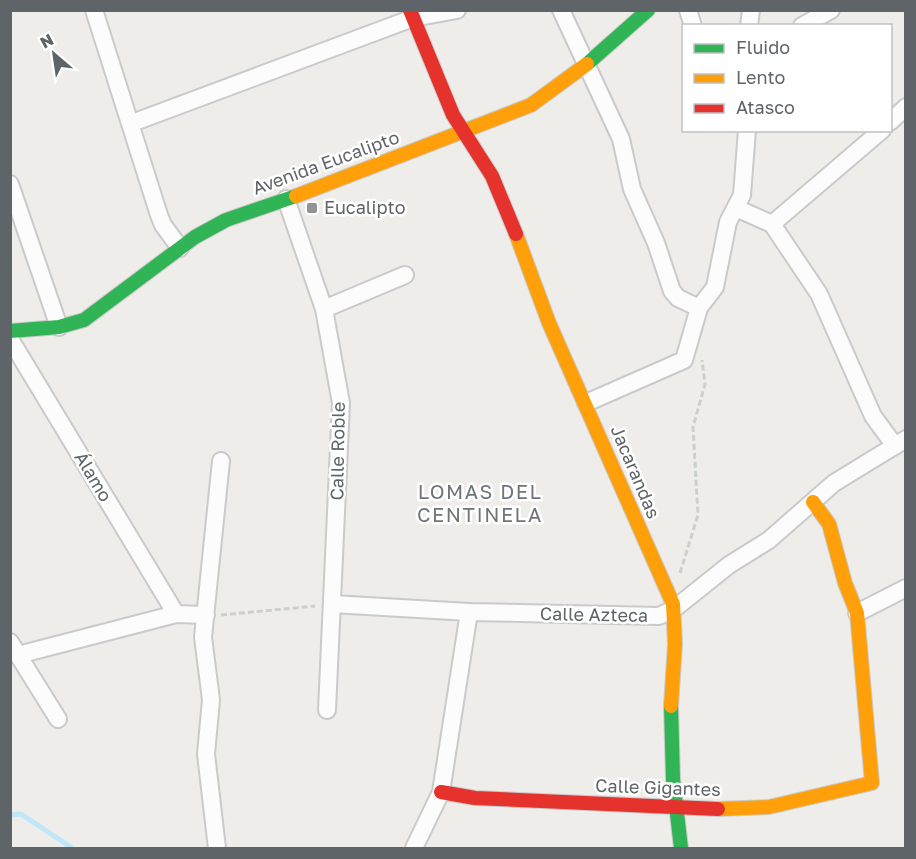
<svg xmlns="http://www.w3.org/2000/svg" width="916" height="859" viewBox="0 0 916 859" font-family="'Golos Text',sans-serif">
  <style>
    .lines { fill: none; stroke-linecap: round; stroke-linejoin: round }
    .stream { stroke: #bfe6f9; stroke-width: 5 }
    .street-casing { stroke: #c9caca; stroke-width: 20 }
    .fast-casing { stroke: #c9cac9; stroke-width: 16 }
    .slow-casing { stroke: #c9cac9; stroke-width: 16 }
    .jam-casing { stroke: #c9cac9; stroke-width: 16 }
    .path { stroke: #cbd0cd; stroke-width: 3; stroke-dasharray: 6 3; stroke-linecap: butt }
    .street { stroke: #fdfcfc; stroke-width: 16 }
    .fast { stroke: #30b455; stroke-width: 14 }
    .slow { stroke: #ff9f0a; stroke-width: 14 }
    .jam { stroke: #e5322d; stroke-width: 14 }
    .poi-dot { fill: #919496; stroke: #fff; stroke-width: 2 }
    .labels { text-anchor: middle; stroke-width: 5; stroke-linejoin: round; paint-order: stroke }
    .street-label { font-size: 18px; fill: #5f6468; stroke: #fff }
    .poi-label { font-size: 18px; fill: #5f6468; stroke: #fff; text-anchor: start }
    .neighbourhood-label { font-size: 20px; letter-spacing: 1.5px; fill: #70767a; stroke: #fff }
  </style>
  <rect width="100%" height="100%" fill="#efedea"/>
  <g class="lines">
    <path class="stream" d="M10,815L21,814L72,848"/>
    <defs>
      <path id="street" d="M94,10L159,215L163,225L180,248
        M561,10L621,139L632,189L656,243L672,291L678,298L699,308
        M688,10L693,26
        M749,26L751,10
        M802,26L831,10
        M890,122L906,107
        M132,123L413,18L457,10
        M10,184L59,327
        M286,199L324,309L341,403L327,710
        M736,208L772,224L819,294L873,416L895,446
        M772,224L882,130
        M324,309L405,275
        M10,339L176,614
        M586,403L684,360L699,308L715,287L728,222L742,195L747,130
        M332,604L469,612L659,616L674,609L729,565L769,540L834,483L906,439
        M857,613L906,588
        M10,642L58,719
        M18,655L176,614L206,615
        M217,848L206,754L211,700L203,637L221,461
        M414,848L441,792L469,612"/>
      <path id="fast" d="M587,64L648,10
        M10,331L59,327L84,320L195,237L226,220L296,196
        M671,706L673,779L681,848"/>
      <path id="slow" d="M296,196L531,105L587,64
        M516,234L549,323L673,604L675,644L671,706
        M718,809L769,807L872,783L857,613L845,583L829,524L813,502"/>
      <path id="jam" d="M410,10L453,115L492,176L516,234
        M441,792L475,798L718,809"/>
    </defs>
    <use href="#street" class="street-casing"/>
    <use href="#fast" class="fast-casing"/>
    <use href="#slow" class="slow-casing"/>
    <use href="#jam" class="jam-casing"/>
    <path class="path" d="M680,573L698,515L693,427L705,384L702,360
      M221,615L315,606"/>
    <use href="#street" class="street"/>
    <use href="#fast" class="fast"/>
    <use href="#slow" class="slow"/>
    <use href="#jam" class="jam"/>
  </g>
  <rect class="poi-dot" x="306" y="202" width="12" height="12" rx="3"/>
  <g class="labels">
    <g class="street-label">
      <text transform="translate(326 163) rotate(-20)" y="6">Avenida Eucalipto</text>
      <text transform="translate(338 451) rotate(-89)" y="6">Calle Roble</text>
      <text transform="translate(635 472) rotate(67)" y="6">Jacarandas</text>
      <text transform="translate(93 477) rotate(59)" y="6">Álamo</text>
      <text transform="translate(594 615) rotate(1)" y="6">Calle Azteca</text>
      <text transform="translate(658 788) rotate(2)" y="6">Calle Gigantes</text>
    </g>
    <g class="poi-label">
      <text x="324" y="214">Eucalipto</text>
    </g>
    <g class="neighbourhood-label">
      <text x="480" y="499">LOMAS DEL<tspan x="480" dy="23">CENTINELA</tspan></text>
    </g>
  </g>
  <rect width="916" height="859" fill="none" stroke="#5f6468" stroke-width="24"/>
  <rect x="682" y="24" width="210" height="108" fill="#ffffff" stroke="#bfc1c3" stroke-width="1.5"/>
  <rect x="694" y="44" width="30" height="9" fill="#30b455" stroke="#bfc1c3" stroke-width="1.5"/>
  <text x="736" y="54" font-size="18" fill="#5f6468">Fluido</text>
  <rect x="694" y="74" width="30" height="9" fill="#ff9f0a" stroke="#bfc1c3" stroke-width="1.5"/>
  <text x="736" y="84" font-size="18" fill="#5f6468">Lento</text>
  <rect x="694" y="104" width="30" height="9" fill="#e5322d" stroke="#bfc1c3" stroke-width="1.5"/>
  <text x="736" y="114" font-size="18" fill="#5f6468">Atasco</text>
  <g transform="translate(54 54) rotate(331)" stroke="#ffffff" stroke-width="4.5" paint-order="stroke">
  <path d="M0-4.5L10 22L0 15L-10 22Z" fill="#5f6468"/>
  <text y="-9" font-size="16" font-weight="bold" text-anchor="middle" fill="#5f6468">N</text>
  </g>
</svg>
